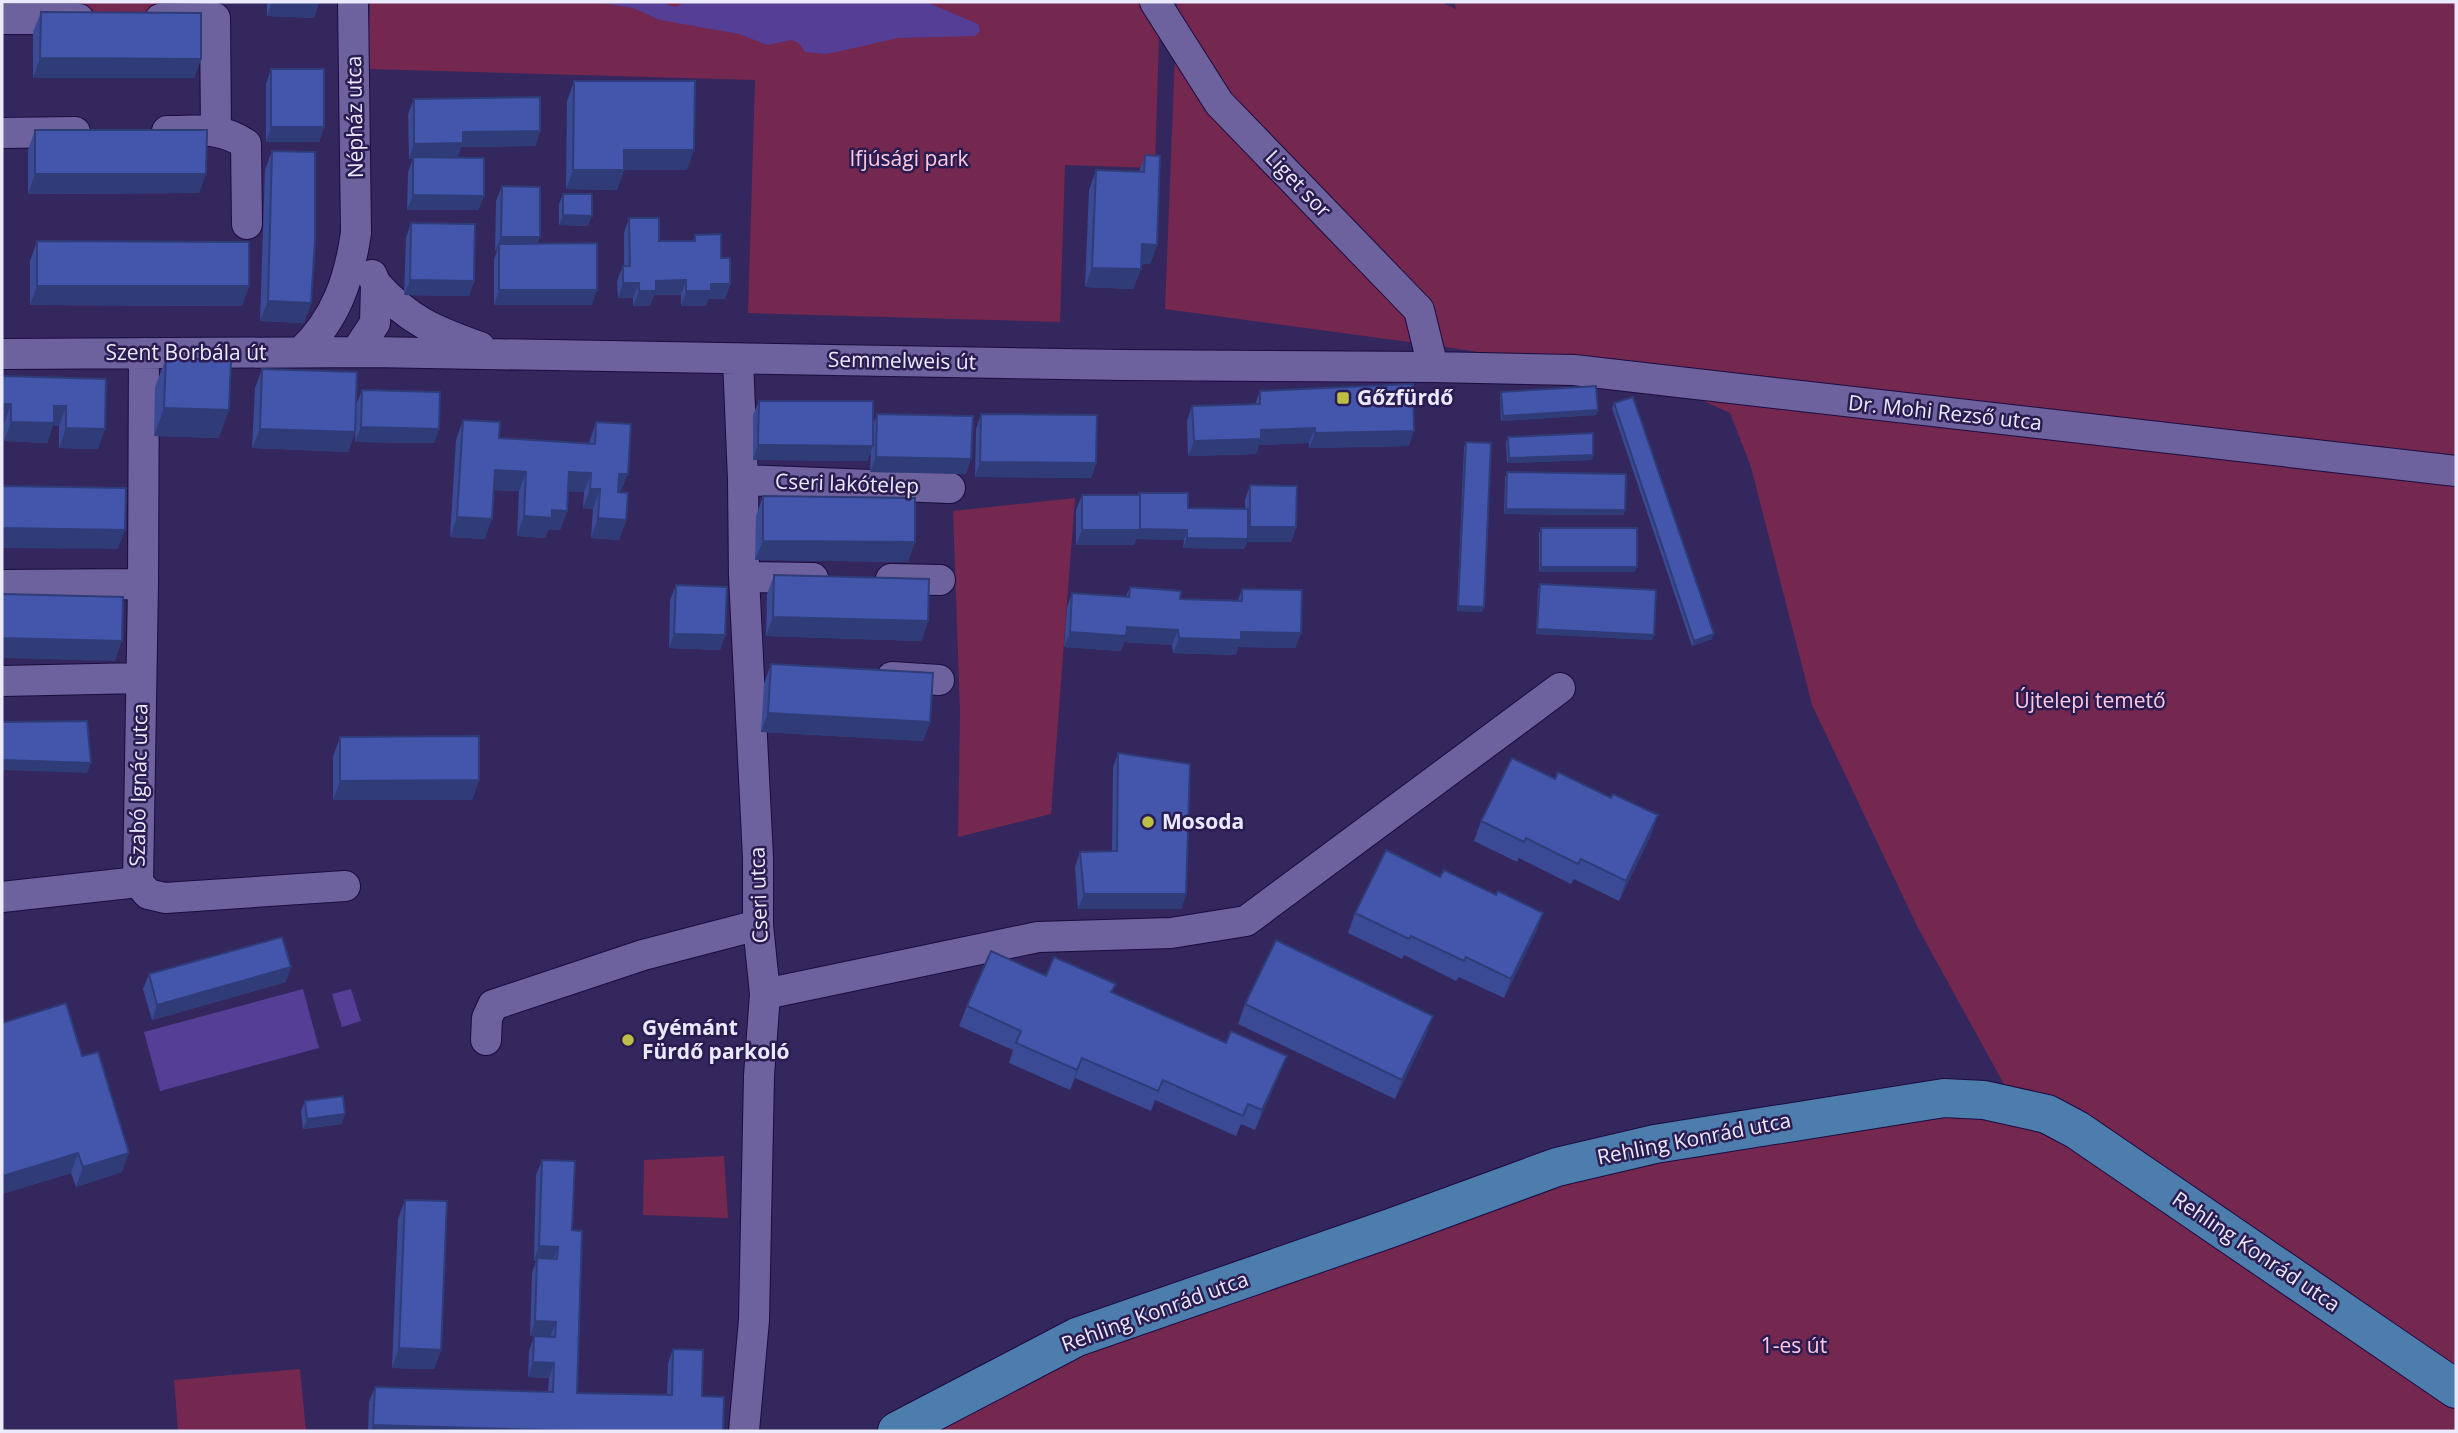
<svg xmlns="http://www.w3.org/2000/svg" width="2458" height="1433" viewBox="0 0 2458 1433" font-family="'Open Sans',sans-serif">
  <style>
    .green { fill: #74274f }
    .water { fill: #543e96 }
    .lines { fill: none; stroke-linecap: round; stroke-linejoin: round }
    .minor-casing { stroke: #1c0c40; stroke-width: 32 }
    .major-casing { stroke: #1c0c40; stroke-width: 40 }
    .minor { stroke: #6d629d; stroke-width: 30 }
    .major { stroke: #4d7dad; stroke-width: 38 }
    .wall { fill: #3a4a94 }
    .shaded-wall { fill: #2f3c78 }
    .building { fill: #4356ac; stroke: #2f3c78; stroke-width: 2 }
    .poi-dot { fill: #bcbf44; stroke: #2a1c51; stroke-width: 2.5 }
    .labels { text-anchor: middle; stroke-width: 5; stroke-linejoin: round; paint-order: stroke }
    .street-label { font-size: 21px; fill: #ebe9fe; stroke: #2a1c51 }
    .park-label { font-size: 21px; fill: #ffc9e0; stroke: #2a1c51 }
    .poi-label { font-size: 21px; font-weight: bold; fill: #ebe9fe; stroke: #2a1c51; text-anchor: start }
  </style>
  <rect width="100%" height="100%" fill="#33275d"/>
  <path class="green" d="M2,2H215V18L2,26Z
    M370,2H1160L1155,168L1065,165L1060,322L748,313L755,80L368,69Z
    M1177,2H1441L1456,9L1454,2H2456V1431H897L974,1390L1557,1167L2016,1106L1918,928L1812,705L1751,467L1730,413L1654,379L1439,346L1165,309Z
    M1075,498L1051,814L958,837L960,712L953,511Z
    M724,1156L728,1218L643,1215L644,1160Z
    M300,1369L306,1431H178L174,1380Z"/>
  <path class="water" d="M595,2H666L668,5L676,7L684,2H926L978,24L980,31L975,36L898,38L827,54L805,52L799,43L792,40L767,45L739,34L660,20L633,8Z
    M303,989L319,1048L160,1091L144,1032Z
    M351,989L361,1021L342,1027L332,994Z"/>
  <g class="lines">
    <defs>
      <path id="minor" d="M1155,2L1219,103L1419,310L1433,367
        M2,19H79
        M160,19L215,18L216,131
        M167,131C198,131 219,126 246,144L247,224
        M2,133L75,132
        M376,284C409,321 435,331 480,347
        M301,352C336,319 349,280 356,233L353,2
        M356,352L375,323L376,284L372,275
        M2,354L371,352L1123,365L1433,367L1574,370L2456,471
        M738,359L743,480L744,577L758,858V925L765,994L759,1076L754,1320L744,1431
        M743,480L950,488
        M744,577L813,578
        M891,579L940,580
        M2,585L143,584
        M892,677L939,680
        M2,681L141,678
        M138,882L143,584L144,353
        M138,882L148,894L165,898L345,886
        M2,897L138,882
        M765,994L1038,937L1171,933L1246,921L1560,688
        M486,1040L487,1018L493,1005L643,955L758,925"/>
      <path id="major" d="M897,1431L1077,1337L1388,1229L1557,1167L1655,1144L1944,1098L1984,1100L2047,1114L2077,1130L2456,1389"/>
    </defs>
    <use href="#minor" class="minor-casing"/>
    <use href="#major" class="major-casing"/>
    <use href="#minor" class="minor"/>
    <use href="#major" class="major"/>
  </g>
  <path class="wall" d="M267,2H319L314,18L267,16Z
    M41,12L201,59L194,78H33V32Z
    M271,69L324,127L319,142H266V84Z
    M574,81L687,170H624L617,190L566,189L567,101Z
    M414,99L540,131L535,146L461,147L457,158L484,196L478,210H407L408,172L413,159H409L408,114Z
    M35,130L199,193L28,194V150Z
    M272,151L311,303L304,323L260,321L265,170Z
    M1145,155L1157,245L1150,264H1141V269L1133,289L1085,287L1089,190L1096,170L1139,172Z
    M502,186L537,244L592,305H494V259L497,251H495L496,201Z
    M563,194L588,226L559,225V204Z
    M629,218L659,241H693L695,235L721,258L730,284L725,299H708L706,306H681V295H654L650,306H633V298H618L617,281L623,266H624V233Z
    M411,223L474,281L469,296L404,295L406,238Z
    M37,241L249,286L242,306L30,305V261Z
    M166,358L219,438L154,436L155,387Z
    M262,369L355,432L348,452L252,448L255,388Z
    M2,376L106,379L98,449L59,448V426L53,425L47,443L4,441Z
    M362,390L439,429L434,443L355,442L356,405Z
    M1260,391L1409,446L1309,448V443L1259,445L1256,454L1188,456L1187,421L1192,406L1255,404Z
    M1501,392L1598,410L1596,415L1501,421L1500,397Z
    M759,401L873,425L877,414L966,474L870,472L871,451L867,461L753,460V415Z
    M1614,403L1712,639L1692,646L1612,408Z
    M981,414L1096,463L1091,478L975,477L976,429Z
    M463,420L499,438L589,443L596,422L621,492L626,520L619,540L591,538L593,509L583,508L584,492L568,491L567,511L560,530H548L545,538L517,536L519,491L494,490L485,539L450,537L456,440Z
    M1508,437L1593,455L1592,460L1507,463L1506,442Z
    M1466,442L1484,607L1482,612L1457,611L1464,447Z
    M1507,472L1624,515L1504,514L1505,478Z
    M1250,485L1296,527L1291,542H1247L1244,549L1183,548L1184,540L1136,539L1134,545H1076V510L1082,495H1138L1139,493L1188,508L1245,509V500Z
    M763,496L915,542L908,562L755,560L756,516Z
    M1541,528L1635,572H1539V533Z
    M774,575L928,621L921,641L766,636L767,594Z
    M1540,584L1654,635L1652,640L1536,634L1538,589Z
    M676,585L725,635L720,650L669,648L670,600Z
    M1130,587L1180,599L1238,600L1242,589L1301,633L1295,648L1238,647L1236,655L1173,653L1172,645L1124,642L1121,651L1064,647L1067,608L1072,593L1126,596Z
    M771,664L930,722L923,741L761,732L764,684Z
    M340,737L479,780L472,800H333V757Z
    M1118,753L1186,894L1181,909H1078L1075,867L1080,852L1112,851L1113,768Z
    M1481,821L1651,835L1619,901L1574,879L1571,884L1519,858L1517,862L1474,841Z
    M1440,877L1496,895L1543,913L1536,932L1504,998L1459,977L1456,981L1404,955L1402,959L1348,933L1355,913Z
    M149,974L286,982L152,1020L143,989Z
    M1046,976L1116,984L1112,993L1279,1075L1255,1130L1241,1124L1236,1136L1155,1100L1151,1111L1075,1078L1070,1090L1009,1063L1013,1050L959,1026L967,1006Z
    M1245,1004L1426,1035L1395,1099L1238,1024Z
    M2,1023L82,1056L122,1172L76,1187L71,1173L2,1194Z
    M305,1101L342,1124L303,1129L301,1111Z
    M542,1160L572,1230L577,1393L667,1395L668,1364L673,1349L723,1431H368L369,1402L375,1387L548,1392L549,1378L528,1377L529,1351L534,1336H530L532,1273L536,1261H534L536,1175Z
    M405,1200L441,1350L434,1369L392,1368L398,1219Z"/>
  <path class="shaded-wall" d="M272,2L319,3L314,18L267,16Z
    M40,58L201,59L194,78H33Z
    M271,127H324L319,142H266Z
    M540,131L535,146L461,147L457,158L409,159L414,144L463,132Z
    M624,150H694L687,170H617Z
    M573,170H624L617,190L566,189Z
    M35,174H206L199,193L28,194Z
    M413,195L484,196L478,210H407Z
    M563,215L592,216L588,226L559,225Z
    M501,237H540L534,252L499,244L497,251H495Z
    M1142,244L1157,245L1150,264H1134Z
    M1092,268L1141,269L1133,289L1085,287Z
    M410,280L474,281L469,296L404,295Z
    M686,280L681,295H654L650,306H633L639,291L656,281Z
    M623,283H639L633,298H618Z
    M711,284H730L725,299H708L706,306H681L686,291Z
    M37,286H249L242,306L30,305Z
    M499,290H597L592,305H494Z
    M268,301L311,303L304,323L260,321Z
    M2,404H11L4,424H2Z
    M54,406H66L59,426L53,425L47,443L4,441L11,422Z
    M164,408L229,410L219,438L154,436Z
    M1598,410L1596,415L1501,421L1503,416Z
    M361,427L439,429L434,443L355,442Z
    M66,428L105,429L98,449L59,448Z
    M1315,428L1309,443L1259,445L1256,454L1188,456L1194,441L1261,430Z
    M260,429L355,432L348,452L252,448Z
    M1414,431L1409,446L1309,448L1315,433Z
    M758,445L873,446L867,461L753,460Z
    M1593,455L1592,460L1507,463L1509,458Z
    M876,457L971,459L966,474L870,472Z
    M980,462L1096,463L1091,478L975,477Z
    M495,470L526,472L519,491L488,490Z
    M569,472L591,473L584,492L562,491Z
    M619,474H628L620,494L612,493Z
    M590,489H600L593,509L583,508Z
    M1506,509L1625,510L1624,515L1504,514Z
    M552,510L567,511L560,530H548L545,538L517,536L524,516Z
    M457,517L492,519L485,539L450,537Z
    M598,518L626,520L619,540L591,538Z
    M1250,527H1296L1291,542H1247L1244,549L1183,548L1187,538L1245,539Z
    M2,528L125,530L118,549L2,548Z
    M1138,529L1187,530L1184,540L1136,539L1134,545H1076L1082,530Z
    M763,541L915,542L908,562L755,560Z
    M1541,567H1637L1635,572H1539Z
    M1458,606L1484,607L1482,612L1457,611Z
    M773,617L928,621L921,641L766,636Z
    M1127,627L1178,630L1172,645L1124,642L1121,651L1064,647L1070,632Z
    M1537,629L1654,635L1652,640L1536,634Z
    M1241,632L1301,633L1295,648L1238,647L1236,655L1173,653L1179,638Z
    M674,634L725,635L720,650L669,648Z
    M1714,634L1712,639L1692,646L1694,641Z
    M2,638L122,641L115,661L2,658Z
    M768,713L930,722L923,741L761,732Z
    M2,760L91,763L87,773L2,770Z
    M479,780L472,800H333L340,781Z
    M1658,815L1651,835L1619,901L1626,881Z
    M1084,894H1186L1181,909H1078Z
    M1543,913L1536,932L1504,998L1511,979Z
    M291,967L286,982L152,1020L157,1005Z
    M1433,1016L1426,1035L1395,1099L1402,1080Z
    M1287,1056L1279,1075L1255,1130L1262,1110Z
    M1082,1058L1075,1078L1070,1090L1077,1070Z
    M345,1114L342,1124L303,1129L307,1119Z
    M78,1153L71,1173L2,1194V1180L3,1176Z
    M129,1153L122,1172L76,1187L83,1167Z
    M539,1246L558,1247L552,1262L537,1258L536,1261H534Z
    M535,1321L556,1322L550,1337L530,1336Z
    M399,1348L441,1350L434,1369L392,1368Z
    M533,1362L554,1363L549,1378L528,1377Z
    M373,1425L581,1431H371Z"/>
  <path class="building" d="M279,2H319V3Z
    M41,12L201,13V59L40,58Z
    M271,69H324V127H271Z
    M574,81H695L694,150H624V170H573Z
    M540,97V131L463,132V143L414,144V99Z
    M35,130H207L206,174H35Z
    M272,151L315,152V241L311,303L268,301Z
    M1145,155L1160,156L1157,245L1142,244L1141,269L1092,268L1096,170L1144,172Z
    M413,157L484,158V196L413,195Z
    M502,186L540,187V237H501Z
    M563,194H592V216L563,215Z
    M629,218H659V241H695V235L721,234V258H730V284H711V291H686V280L656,281V291H639V283H623V266H630Z
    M411,223L475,224L474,281L410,280Z
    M37,241L249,242V286H37Z
    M597,243V290H499V244Z
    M166,358L231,360L229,410L164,408Z
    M262,369L357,372L355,432L260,429Z
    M2,376L106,379L105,429L66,428V406H54V423L11,422V404H2Z
    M1413,384L1414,431L1315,433V428L1261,430V439L1194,441L1192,406L1260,404V391Z
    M1596,386L1598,410L1503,416L1501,392Z
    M362,390L440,392L439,429L361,427Z
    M1633,397L1714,634L1694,641L1614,403Z
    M759,401H873V446L758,445Z
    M877,414L973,416L971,459L876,457Z
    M981,414L1097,415L1096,463L980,462Z
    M463,420L500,422L499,438L595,444L596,422L631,424L628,474H619L618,492L628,493L626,520L598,518L600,489H590L591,473L569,472L567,511L552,510V518L524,516L526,472L495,470L492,519L457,517Z
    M1593,433V455L1509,458L1508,437Z
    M1466,442L1491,443L1484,607L1458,606Z
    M1507,472L1626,474L1625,510L1506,509Z
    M1250,485L1297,486L1296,527H1250Z
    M2,486L126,488L125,530L2,528Z
    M1139,493H1188V508L1248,509V539L1187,538V530L1140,529V495H1139Z
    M1082,495H1140V530H1082Z
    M763,496L915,498V542L763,541Z
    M1541,528H1637V567H1541Z
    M774,575L929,579L928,621L773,617Z
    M1540,584L1656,590L1654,635L1537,629Z
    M676,585L727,587L725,635L674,634Z
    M1130,587L1181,591L1180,599L1242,601V589L1302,590L1301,633L1241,632V640L1179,638L1178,630L1127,627L1126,636L1070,632L1072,593L1129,597Z
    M2,594L123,597L122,641L2,638Z
    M771,664L933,673L930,722L768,713Z
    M87,721L91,763L2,760V722Z
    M479,736V780L340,781V737Z
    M1118,753L1190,764L1186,894H1084L1080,852L1117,851Z
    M1512,758L1555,779L1558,772L1611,798L1613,794L1658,815L1626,881L1581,859L1578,864L1526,838L1524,842L1481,821Z
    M1386,850L1440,877L1444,870L1496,895L1498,891L1543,913L1511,979L1466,957L1464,961L1411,936L1409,939L1355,913Z
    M282,937L291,967L157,1005L149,974Z
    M1276,940L1433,1016L1402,1080L1245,1004Z
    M991,951L1046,976L1054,957L1116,984L1111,992L1226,1043L1231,1031L1287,1056L1262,1110L1248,1104L1243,1116L1163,1080L1158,1091L1082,1058L1077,1070L1016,1043L1021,1031L967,1006Z
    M66,1003L82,1056L98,1052L129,1153L83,1167L78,1153L3,1176L2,1170V1023Z
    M343,1096L345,1114L307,1119L305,1101Z
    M542,1160L575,1161L572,1230L582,1231L577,1393L672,1395L673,1349L703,1350L702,1396L724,1397L723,1431H581L373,1425L375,1387L553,1392L554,1363L533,1362L534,1336L555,1337L556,1322L535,1321L537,1258L557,1259L558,1247L539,1246Z
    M405,1200L447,1201L441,1350L399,1348Z"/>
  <g class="poi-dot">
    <rect x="1336" y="391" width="14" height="14" rx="3.5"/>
    <circle cx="1148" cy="822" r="7"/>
    <circle cx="628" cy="1040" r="7"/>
  </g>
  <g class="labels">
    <g class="street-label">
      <text transform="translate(355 117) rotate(-91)" y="7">Népház utca</text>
      <text transform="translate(1298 184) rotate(46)" y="7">Liget sor</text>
      <text x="186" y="360">Szent Borbála út</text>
      <text transform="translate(902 361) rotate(1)" y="7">Semmelweis út</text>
      <text transform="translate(1945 413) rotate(6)" y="7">Dr. Mohi Rezső utca</text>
      <text transform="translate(847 484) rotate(2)" y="7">Cseri lakótelep</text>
      <text transform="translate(139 785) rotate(-89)" y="7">Szabó Ignác utca</text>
      <text transform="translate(759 895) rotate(-92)" y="7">Cseri utca</text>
      <text transform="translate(1694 1139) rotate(-11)" y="7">Rehling Konrád utca</text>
      <text transform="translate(2256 1252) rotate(34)" y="7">Rehling Konrád utca</text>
      <text transform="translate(1155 1312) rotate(-20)" y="7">Rehling Konrád utca</text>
    </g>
    <g class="park-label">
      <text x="909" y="166">Ifjúsági park</text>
      <text x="2090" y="708">Újtelepi temető</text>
      <text x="1794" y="1353">1-es út</text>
    </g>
    <g class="poi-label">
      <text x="1357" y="405">Gőzfürdő</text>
      <text x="1162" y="829">Mosoda</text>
      <text x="642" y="1035">Gyémánt<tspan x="642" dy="24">Fürdő parkoló</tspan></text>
    </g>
  </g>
  <rect width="2458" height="1433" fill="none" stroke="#ebe9fe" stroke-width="7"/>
</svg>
